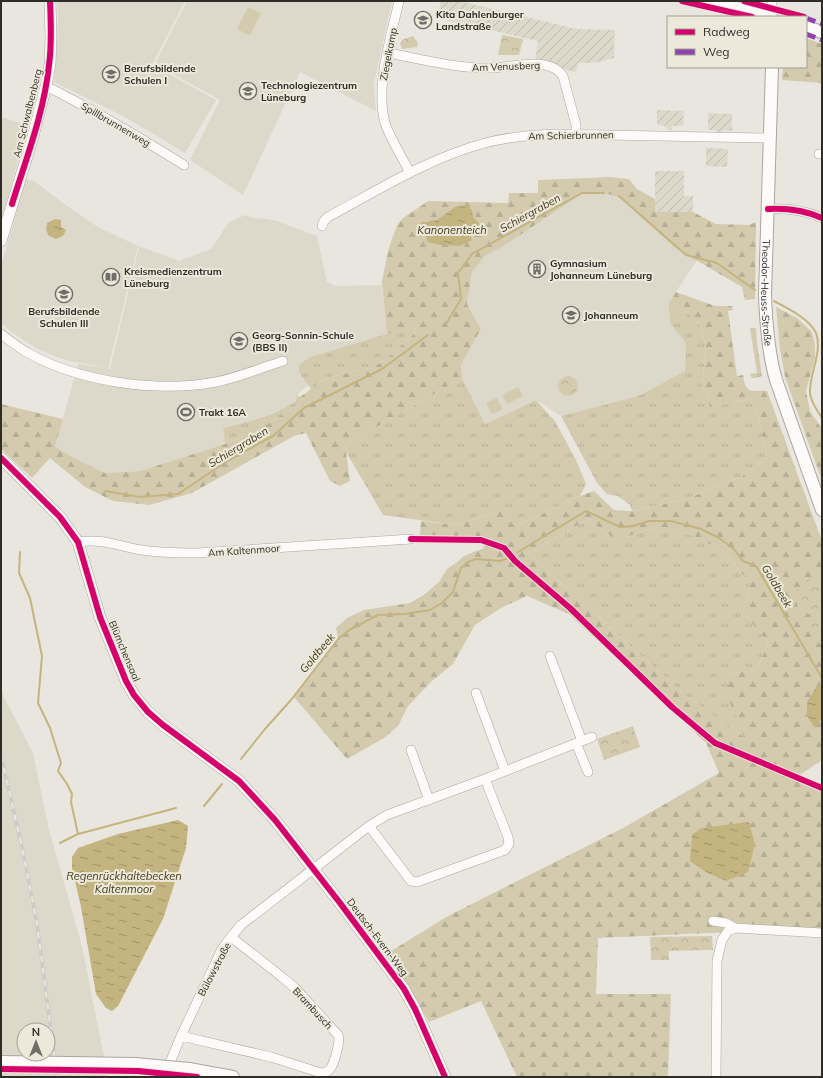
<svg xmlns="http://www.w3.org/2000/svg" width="823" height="1078" viewBox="0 0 823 1078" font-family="Mulish,sans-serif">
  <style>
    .built { fill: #ddd9ca; fill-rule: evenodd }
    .industrial { fill: url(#industrial-furrows) }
    .grass { fill: url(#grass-tufts) }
    .forest { fill: url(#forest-firs); fill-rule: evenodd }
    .park { fill: url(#park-crowns) }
    .garden { fill: #d4cbaf }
    .water { fill: url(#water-ripples) }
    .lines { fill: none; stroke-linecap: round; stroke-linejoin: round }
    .stream { stroke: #c4b47f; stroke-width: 2 }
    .minor-casing { stroke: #a8a6a0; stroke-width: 10 }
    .tertiary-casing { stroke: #a8a6a0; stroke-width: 12 }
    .secondary-casing { stroke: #a8a6a0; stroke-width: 14 }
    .minor { stroke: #fcfbfa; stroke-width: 9 }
    .tertiary { stroke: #fcfbfa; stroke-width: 11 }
    .secondary { stroke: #fcfbfa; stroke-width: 12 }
    .rail-casing { stroke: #cbcbc9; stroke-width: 3.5 }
    .rail { stroke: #ece8da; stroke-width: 2; stroke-dasharray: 6; stroke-linecap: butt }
    .secondary-bridge-casing { stroke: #a8a6a0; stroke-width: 14; stroke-linecap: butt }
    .secondary-bridge { stroke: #fcfbfa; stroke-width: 12 }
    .quiet { stroke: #8e44ad; stroke-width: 5; stroke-dasharray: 10 5; stroke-linecap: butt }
    .cycleway-casing { stroke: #ece8da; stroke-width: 8 }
    .cycleway { stroke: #d6006c; stroke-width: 6 }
    .labels { text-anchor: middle; stroke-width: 4; stroke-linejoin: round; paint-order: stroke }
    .poi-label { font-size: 10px; font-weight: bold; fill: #2f2d28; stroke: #ece8da; text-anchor: start }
    .street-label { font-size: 10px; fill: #2f2d28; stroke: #ece8da }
    .water-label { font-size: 11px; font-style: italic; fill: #443b1a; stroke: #ece8da }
  </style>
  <defs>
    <pattern id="industrial-furrows" width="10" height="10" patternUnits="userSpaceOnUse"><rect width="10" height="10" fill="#ddd9ca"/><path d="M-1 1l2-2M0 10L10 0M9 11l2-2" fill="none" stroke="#bebbae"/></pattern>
    <pattern id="grass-tufts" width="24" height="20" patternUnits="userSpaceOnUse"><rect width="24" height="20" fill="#d4cbaf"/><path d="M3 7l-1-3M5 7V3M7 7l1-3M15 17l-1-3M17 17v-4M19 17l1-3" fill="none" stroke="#b6af97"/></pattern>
    <pattern id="forest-firs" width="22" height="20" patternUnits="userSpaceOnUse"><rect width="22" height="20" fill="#d4cbaf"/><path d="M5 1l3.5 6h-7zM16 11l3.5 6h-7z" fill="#b6af97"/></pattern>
    <pattern id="park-crowns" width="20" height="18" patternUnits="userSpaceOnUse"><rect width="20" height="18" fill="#d4cbaf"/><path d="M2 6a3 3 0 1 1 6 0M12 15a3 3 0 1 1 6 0" fill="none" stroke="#b6af97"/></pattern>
    <pattern id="water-ripples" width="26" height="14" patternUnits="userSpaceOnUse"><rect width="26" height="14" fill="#c4b47f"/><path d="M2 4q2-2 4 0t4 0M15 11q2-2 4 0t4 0" fill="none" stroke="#a09368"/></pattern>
  </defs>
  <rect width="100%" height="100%" fill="#e8e6de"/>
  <path class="built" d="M57,1H185L152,65L216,100L185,153L123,116L54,82L56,62L58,16Z
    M187,1H392L374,83L376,111L300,72L243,195L190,160L220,100L155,64Z
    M1,117L28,125L1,221Z
    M26,179L34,181L63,203L98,227L138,246L108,369H110L139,246L179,261L211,249L229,222L245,215L256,219L261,218L277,221L317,236L327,282L336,286L382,285L387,334L310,357L304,379L309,384L297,395L296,401L289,406L258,420L223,428L225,444L140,471L105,473L82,462L55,447L78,364L108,368L65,360L39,350L11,332L1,323V266Z
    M604,193L619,197L675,248L697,260L668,304L671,325L686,343L685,371L638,396L561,416L536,400L485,424L462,378L461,365L481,329L467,304L472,272L486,255L502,247L582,194Z
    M1,687L3,695L33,753L49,830L82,946L108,1077H1ZM24,1030H48V1054H24Z"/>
  <path class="industrial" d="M441,1H459L577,29L615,30L614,58L600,62L589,63H578L576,72L570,71L546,61L535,60L538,41L437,18Z
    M657,110L684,111L683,126H672L671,130L667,129L666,126L657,125Z
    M708,113L732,114V131L723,130L722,134H716V130H708Z
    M706,148L728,149L727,167L706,166Z
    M655,171H684V196H693V212H655Z"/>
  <path class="grass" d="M668,304L686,311L700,326L706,345L702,386L708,397L710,407L754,398L767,458L741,477L686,499L632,511L630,505L618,496L607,494L597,483L561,416L638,396L685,371L686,343L671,325Z
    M413,326L417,331L391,355L374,367L326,378L311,389L299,372V365L310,357Z
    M750,328H756L757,343L762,376L757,378H752L750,374L757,373Z
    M462,378L485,424L536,400L550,416L555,421L576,460L586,484L580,496L516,526L500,511L455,525L383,515L346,452L345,445Z
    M297,395L300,397V403L257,431L225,444L223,428C249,422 274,416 296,401Z
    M588,519L612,537H626L654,528H668L694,536L723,551L750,583L743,612L768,642L757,670L731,673L745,738L682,693L529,554Z"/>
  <path class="forest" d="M806,38L822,44V83L782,80L783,67H806Z
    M609,177L629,179L637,189L655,199V212H693L716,224L749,225L756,222L755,299L745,300L742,287L675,248L619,197L604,193L582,194L502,247L486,255L472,272L467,304L481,329L461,365L462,378L345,445L350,481L340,486L330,481L306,433L294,436L192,493L149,505L113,501L85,487L50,458L32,478L1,449V404L63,419L55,447L82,462L105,473L140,471L225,444L257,431L300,403V397L326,378L374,367L391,355L417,331L413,326L387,334L382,281L388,251L393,236L398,224L403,218L428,201L508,203L509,193H538V180Z
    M676,292L715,306H732L733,310L728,311L737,376L743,375C746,395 751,390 767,391L822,541V685L819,684L821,719L822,717V760L795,778L822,789V928L598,938L596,994H671L668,1077H517L481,1001L429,1022L388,953L448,916L623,828L719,773L706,743L664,702L569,614L527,596L501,608L475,625L453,664L432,681L408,706L398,726L384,738L347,759L293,696L319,664L338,639L336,628L347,618L364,610L410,603L425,594L439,582L447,569L457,562L464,556L484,548L482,538L420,535L421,521L455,525L500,511L516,526L580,496L594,491L614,510L632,511L686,499L741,477L767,458L754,398L710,407L708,397L702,386L706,345L700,326L686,311L668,304ZM588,519L612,537H626L654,528H668L694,536L723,551L750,583L743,612L768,642L757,670L731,673L726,693L744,737L682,693L529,554Z
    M776,307L797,318L812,332L815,345V358L806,391L810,411L822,429V481L785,377L780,349Z"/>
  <path class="park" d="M502,35L523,39L519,55H498Z
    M413,36L418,43L417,47L402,49L400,43L404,39Z
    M558 386a10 10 0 1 1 20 0a10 10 0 1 1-20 0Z
    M809,578L822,582V646L806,629L811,615L798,609L795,592Z
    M633,726L640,747L604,760L597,739Z
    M712,936L713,950L669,951V960H651L650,937Z"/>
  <path class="garden" d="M248,7L261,13L250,36L237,29Z
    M518,387L523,396L507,404L502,395Z
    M497,398L503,409L492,414L486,403Z"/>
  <path class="water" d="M467,205L472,210L473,217L480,224L469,231L472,240L460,246L440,245L428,242L420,223L437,220L455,207Z
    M55,219L61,220V227L66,230L63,236L56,239L49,236L46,230L47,223Z
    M819,683L822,685V717L815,728L807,716V702Z
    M178,820L188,826L186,848L163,919L118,1006L112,1011L106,1008L96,994L81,907L72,868V857L78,848L118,834Z
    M749,822L755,844L748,872L726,881L708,873L690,861L692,835L701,828Z"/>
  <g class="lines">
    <path class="stream" d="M619,196L686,255L717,263L755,290
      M774,301C787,308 810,319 816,333C823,352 809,374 810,393C811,403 817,410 822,418
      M446,324L461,299L458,273L472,254L582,193H604
      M105,491L140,497L178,494L229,460L273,436L304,408L382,369L428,335
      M20,552L19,573L30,598L42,656L38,703L50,728L61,763L58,771L67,784L72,794L71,802L78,834
      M518,552L586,511L620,527L633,526L649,521H671L701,529L719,538L734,549L743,561L756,566L822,678
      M241,759L265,729L291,700L339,638L351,629L378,615L405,614L430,610L442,603L453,592L461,568L468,562L476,559L500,561L506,559
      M204,806L222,784
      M60,843L78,834L176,808"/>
    <defs>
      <path id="minor" d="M399,1C391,37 375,86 385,123C391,140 402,157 410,173
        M772,1V17
        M388,53C421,59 454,68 487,68C504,68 520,64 536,64C547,65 557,67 563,76L576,125V134
        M46,86C94,110 139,137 184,165
        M819,154H822
        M768,209C787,208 804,210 822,218
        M322,226L324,221L328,217C378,190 429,158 485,143C507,137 531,135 554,134L770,138
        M1,334C10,341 19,348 28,353C80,382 158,393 216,382C239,377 261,368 283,361
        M78,542C103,538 117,546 142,550C160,553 179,553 197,553L411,539
        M550,656L582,741
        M476,693L505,771
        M576,743L588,772
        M411,750L429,800
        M369,826L411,881L417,882L505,850L509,844L508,837L485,779
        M713,921L726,923L735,928L822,933
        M181,1036L271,1057L321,1073C324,1073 327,1072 330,1069C334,1064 341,1041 338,1035L295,988L282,977L231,937
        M164,1077L181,1036L222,949L231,937L241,925L369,826L387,815L485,779L592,737
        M716,1077L717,961L722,940L728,931L735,928"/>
      <path id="tertiary" d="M1,241L32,140L46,86L50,64L51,37L50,1
        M1,458L60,517L78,542L100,617L126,681L134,695L148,712L163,725L239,781L275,820L340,903L404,989L415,1009L445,1077"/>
      <g id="secondary">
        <path d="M711,1L771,17"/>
        <path d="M806,27L822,32"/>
        <path id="s1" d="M772,67L765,295C766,324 768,352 776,380L822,510"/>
        <path d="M189,1069L233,1077"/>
      </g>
    </defs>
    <use href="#minor" class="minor-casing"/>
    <use href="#tertiary" class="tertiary-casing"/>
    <use href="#secondary" class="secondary-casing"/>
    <use href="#minor" class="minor"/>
    <use href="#tertiary" class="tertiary"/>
    <use href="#secondary" class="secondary"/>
    <defs>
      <path id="rail" d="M1,756L22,847L37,924L57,1077"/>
    </defs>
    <use href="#rail" class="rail-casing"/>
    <use href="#rail" class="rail"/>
    <defs>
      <path id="secondary-bridge" d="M1,1062L135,1064L189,1069"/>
    </defs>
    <use href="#secondary-bridge" class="secondary-bridge-casing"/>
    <use href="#secondary-bridge" class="secondary-bridge"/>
    <path class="quiet" d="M806,18L822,24
      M806,34L822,40"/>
    <defs>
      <path id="cycleway" d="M682,1L752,17
        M744,1L804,17
        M12,204C26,159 44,113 49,65C52,44 51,22 50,1
        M768,209C787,208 804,210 822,218
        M1,458L60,517L78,542L100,617L126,681L134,695L148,712L163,725L239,781L275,820L340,903L404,989L415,1009L445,1077
        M411,539L481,540L504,548L515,561L570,608L672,707L715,743L822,788
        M1,1069L138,1071L197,1077"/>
    </defs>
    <use href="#cycleway" class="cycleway-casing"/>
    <use href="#cycleway" class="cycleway"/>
  </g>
  <defs>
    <symbol id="school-ring" viewBox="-11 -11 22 22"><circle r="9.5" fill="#ece8da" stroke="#706e68" stroke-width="1.5"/><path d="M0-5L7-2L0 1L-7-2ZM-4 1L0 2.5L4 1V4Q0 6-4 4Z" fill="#706e68"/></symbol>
    <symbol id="building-ring" viewBox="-11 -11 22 22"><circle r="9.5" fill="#ece8da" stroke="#706e68" stroke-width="1.5"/><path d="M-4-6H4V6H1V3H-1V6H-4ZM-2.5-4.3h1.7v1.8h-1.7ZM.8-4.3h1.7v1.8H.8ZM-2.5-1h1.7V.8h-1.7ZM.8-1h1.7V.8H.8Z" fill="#706e68"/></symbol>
    <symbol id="library-ring" viewBox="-11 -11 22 22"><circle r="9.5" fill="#ece8da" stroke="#706e68" stroke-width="1.5"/><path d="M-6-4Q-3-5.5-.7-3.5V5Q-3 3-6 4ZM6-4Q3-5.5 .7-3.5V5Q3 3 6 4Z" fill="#706e68"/></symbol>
    <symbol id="stadium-ring" viewBox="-11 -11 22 22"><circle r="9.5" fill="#ece8da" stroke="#706e68" stroke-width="1.5"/><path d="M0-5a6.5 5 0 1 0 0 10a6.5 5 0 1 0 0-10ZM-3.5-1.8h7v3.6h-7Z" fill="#706e68"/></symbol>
  </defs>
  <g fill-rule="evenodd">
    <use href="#school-ring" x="413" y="10" width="20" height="20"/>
    <use href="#school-ring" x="101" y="64" width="20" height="20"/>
    <use href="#school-ring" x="238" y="81" width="20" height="20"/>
    <use href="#building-ring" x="527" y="259" width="20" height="20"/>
    <use href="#library-ring" x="101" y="267" width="20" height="20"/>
    <use href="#school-ring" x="54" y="284" width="20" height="20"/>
    <use href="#school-ring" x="561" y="305" width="20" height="20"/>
    <use href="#school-ring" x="229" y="331" width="20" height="20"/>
    <use href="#stadium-ring" x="176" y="402" width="20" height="20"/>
  </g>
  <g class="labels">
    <g class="poi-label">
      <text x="436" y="18">Kita Dahlenburger<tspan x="436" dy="12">Landstraße</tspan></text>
      <text x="124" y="72">Berufsbildende<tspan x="124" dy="12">Schulen I</tspan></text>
      <text x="261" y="89">Technologiezentrum<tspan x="261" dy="12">Lüneburg</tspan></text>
      <text x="550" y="267">Gymnasium<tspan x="550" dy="12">Johanneum Lüneburg</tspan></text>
      <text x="124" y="275">Kreismedienzentrum<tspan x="124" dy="12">Lüneburg</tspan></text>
      <text x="64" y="315" text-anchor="middle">Berufsbildende<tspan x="64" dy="12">Schulen III</tspan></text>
      <text x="584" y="319">Johanneum</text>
      <text x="252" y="339">Georg-Sonnin-Schule<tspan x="252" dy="12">(BBS II)</tspan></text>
      <text x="199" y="416">Trakt 16A</text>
    </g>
    <g class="street-label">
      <text transform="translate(388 54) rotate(-79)" y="4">Ziegelkamp</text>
      <text transform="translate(506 66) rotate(-2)" y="4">Am Venusberg</text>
      <text transform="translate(27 113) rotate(-76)" y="4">Am Schwalbenberg</text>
      <text transform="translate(116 124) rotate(30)" y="4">Spillbrunnenweg</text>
      <text transform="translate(571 135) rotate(-1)" y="4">Am Schierbrunnen</text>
      <text dy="4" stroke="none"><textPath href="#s1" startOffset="226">Theodor-Heuss-Straße</textPath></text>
      <text transform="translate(244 550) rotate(-4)" y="4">Am Kaltenmoor</text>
      <text transform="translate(125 651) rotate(67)" y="4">Blümchensaal</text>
      <text transform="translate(378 937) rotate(53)" y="4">Deutsch-Evern-Weg</text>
      <text transform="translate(214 969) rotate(-62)" y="4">Bülowstraße</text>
      <text transform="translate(313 1008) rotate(47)" y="4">Brambusch</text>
    </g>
    <g class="water-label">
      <text transform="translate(530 213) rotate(-29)" y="4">Schiergraben</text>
      <text x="452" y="234">Kanonenteich</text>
      <text transform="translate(238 447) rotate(-31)" y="4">Schiergraben</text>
      <text transform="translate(777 586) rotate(59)" y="4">Goldbeek</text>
      <text transform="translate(317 653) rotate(-50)" y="4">Goldbeek</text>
      <text x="124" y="880">Regenrückhaltebecken<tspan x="124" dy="13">Kaltenmoor</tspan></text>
    </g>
  </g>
  <rect width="823" height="1078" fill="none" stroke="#2f2d28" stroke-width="4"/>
  <rect x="667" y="16" width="140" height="52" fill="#ece8da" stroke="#a09d93"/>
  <rect x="675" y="29" width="20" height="6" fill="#d6006c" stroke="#a09d93"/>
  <text x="703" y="36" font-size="12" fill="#2f2d28">Radweg</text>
  <rect x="675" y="49" width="20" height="6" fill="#8e44ad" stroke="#a09d93"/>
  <text x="703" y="56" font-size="12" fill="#2f2d28">Weg</text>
  <g transform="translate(36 1042)"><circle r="19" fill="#ece8da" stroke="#a09d93"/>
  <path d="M0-3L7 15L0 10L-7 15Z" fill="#706e68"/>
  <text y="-6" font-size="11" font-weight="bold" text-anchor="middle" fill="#2f2d28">N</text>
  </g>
</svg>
